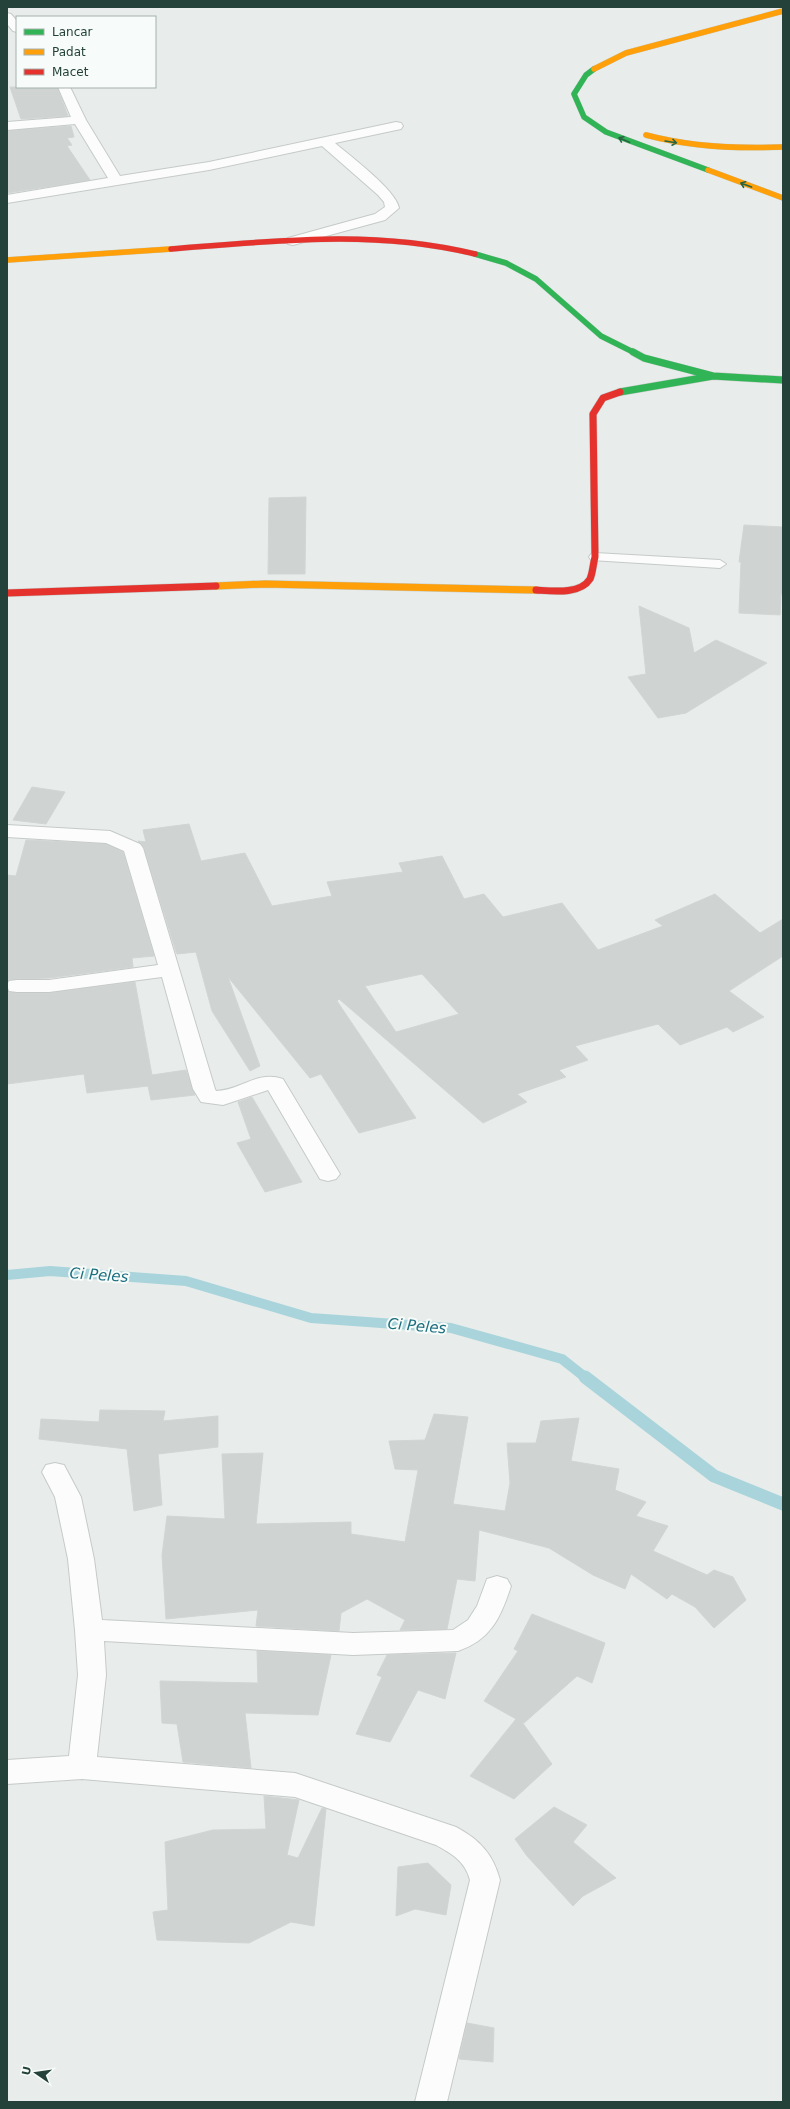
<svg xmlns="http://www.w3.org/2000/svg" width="790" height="2109" viewBox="0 0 790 2109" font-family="'DejaVu Sans',sans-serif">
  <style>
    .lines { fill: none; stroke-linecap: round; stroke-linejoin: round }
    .stream-far1 { stroke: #a9d4db; stroke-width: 10 }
    .stream { stroke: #a9d4db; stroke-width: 13 }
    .building { fill: #cfd4d2; stroke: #d1d6d4; fill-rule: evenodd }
    .lane-casing { stroke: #c5cac8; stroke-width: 2 }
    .street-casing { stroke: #c5cac8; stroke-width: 2 }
    .fast-far1-casing { stroke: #c3cbc8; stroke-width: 6 }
    .fast-casing { stroke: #c3cbc8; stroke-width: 8 }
    .slow-far1-casing { stroke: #c3cbc8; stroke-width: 6 }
    .slow-casing { stroke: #c3cbc8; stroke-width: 8 }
    .jam-far1-casing { stroke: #c3cbc8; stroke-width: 6 }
    .jam-casing { stroke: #c3cbc8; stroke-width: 8 }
    .lane { fill: #fcfcfc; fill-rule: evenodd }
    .street { fill: #fcfcfc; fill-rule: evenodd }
    .fast-far1 { stroke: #30b455; stroke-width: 5.5 }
    .fast { stroke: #30b455; stroke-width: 7 }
    .slow-far1 { stroke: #ff9f0a; stroke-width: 5.5 }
    .slow { stroke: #ff9f0a; stroke-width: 7 }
    .jam-far1 { stroke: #e5322d; stroke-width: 5.5 }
    .jam { stroke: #e5322d; stroke-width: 7 }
    .oneway { stroke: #286442 }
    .labels { text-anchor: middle; stroke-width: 4; stroke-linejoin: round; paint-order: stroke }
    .water-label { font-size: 15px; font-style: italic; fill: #1c6f80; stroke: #f7fbf9 }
  </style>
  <rect width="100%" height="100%" fill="#e8edeb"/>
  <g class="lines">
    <path class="stream-far1" d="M7,1275L50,1271L186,1281L311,1318L451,1328L562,1359L586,1378"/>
    <path class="stream" d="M585,1377L714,1476L783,1504"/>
  </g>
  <path class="building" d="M10,87H57L68,116L21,119Z
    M71,126L74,137L67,138L72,145L67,146L90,180L7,193V131Z
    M306,497L305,574H268L269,498Z
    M744,525L783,527V594H781L780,615L739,613L741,562H739Z
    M639,606L689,628L694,653L716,640L767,663L686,713L658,718L628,677L646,674Z
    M32,787L65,792L46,824L13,820Z
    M189,824L201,861L245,853L272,906L332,896L327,882L403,872L399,863L442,856L464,899L484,894L503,917L562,903L598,950L663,926L655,920L715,894L760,933L783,919V956L729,991L764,1017L733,1032L727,1027L680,1045L658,1024L575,1046L588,1060L559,1070L566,1077L517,1094L527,1102L483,1123L339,999L337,1001L416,1118L359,1133L321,1074L310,1078L228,977L260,1066L250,1071L212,1011L196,952L177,954L176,952L144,848L138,841L146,842L143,830ZM422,974L459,1014L396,1032L365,986Z
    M26,840L106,844L123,852L154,956L132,958L133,967L49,978L17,979L9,980L7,982V875L16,876Z
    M135,982L152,1075L186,1070L195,1095L151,1100L148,1086L87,1093L84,1074L7,1084V990L9,992L17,993H49Z
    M252,1097L302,1182L265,1192L237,1143L251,1139L238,1102Z
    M100,1410L165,1411L163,1421L218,1416V1447L158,1454L162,1505L134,1511L127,1449L39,1439L41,1419L99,1422Z
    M434,1414L468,1417L453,1504L505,1511L510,1483L507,1443H536L541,1421L579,1418L571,1461L619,1469L615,1490L646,1502L636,1516L668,1526L653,1551L707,1575L714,1570L733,1577L746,1600L714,1628L695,1607L672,1594L667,1599L631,1574L625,1589L593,1575L549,1548L479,1530L475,1581L457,1579L447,1629L400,1630L405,1620L367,1599L341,1613L339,1631L256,1626L258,1610L166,1619L162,1555L167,1516L225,1519L222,1454L263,1453L256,1524L351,1522V1534L405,1542L418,1470L395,1469L389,1441L425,1440Z
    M532,1614L605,1643L592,1683L577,1676L524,1723L522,1722L552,1764L514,1799L470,1776L516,1719L484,1701L518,1651L514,1649Z
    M257,1651L331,1655L318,1715L245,1713L251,1768L183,1762L177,1724L162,1723L160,1681L258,1683Z
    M456,1653L445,1699L418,1690L390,1742L356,1734L382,1677L377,1675L387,1655Z
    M264,1796L299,1800L287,1855L298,1858L322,1808L326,1809L314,1926L291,1922L249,1943L157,1940L153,1912L168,1910L165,1842L213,1830L266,1829Z
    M554,1807L587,1825L573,1842L616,1878L583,1896L573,1906L527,1856L515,1839Z
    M428,1863L451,1885L446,1915L415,1909L396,1916L398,1867Z
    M467,2023L494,2028L493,2062L459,2059Z"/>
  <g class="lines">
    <defs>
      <path id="lane" d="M595,553L720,560L726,564L720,568L591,560L589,557L591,554Z"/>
      <path id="street" d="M7,13L11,14L17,21V32L13,31L7,24Z
        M58,87H70L86,120L120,176L209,162L396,122L401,123L403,126L401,129L335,143C350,156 396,190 399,208L385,220L293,245L288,244L286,241L288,238L375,214L385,207L384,202L378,195L322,146L209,170L7,203V195L108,178L75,124L7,130V122L71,117Z
        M7,825L110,831L140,844L143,848L215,1089L216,1091C242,1090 257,1070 283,1079L340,1174L336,1179L328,1181L320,1179L268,1090L223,1105L201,1102L193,1089L162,977L49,992H17L9,991L7,985L9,981L17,980H49L158,965L124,851L106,843L7,837Z
        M55,1463L64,1465L81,1497L94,1559L102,1620L353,1633L453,1630L468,1620L477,1606L487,1579L497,1576L507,1579L511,1586C501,1617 491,1640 458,1651L353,1655L104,1641L106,1675L97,1757L295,1773L456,1827C480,1840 493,1854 500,1880L447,2102H415L470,1880C465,1861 452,1854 436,1845L295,1797L82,1779L7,1784V1760L69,1756L78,1675L75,1630L68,1559L55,1497L42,1472L46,1465Z"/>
      <path id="fast-far1" d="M594,69L586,75L574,94L584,117L606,132L708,170
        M475,254L506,263L536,279L601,336L635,353"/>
      <path id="fast" d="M633,352L644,358L713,376L783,380
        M620,392L713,376"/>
      <path id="slow-far1" d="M594,69L626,53L783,11
        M646,135C691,147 736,149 783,147
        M708,170L783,198
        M7,260L171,249"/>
      <path id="slow" d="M216,586L265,584L536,590"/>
      <path id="jam-far1" d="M171,249C275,241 372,229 475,254"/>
      <path id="jam" d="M536,590C552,591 580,595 590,579C593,572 593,564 595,557L593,414L603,398L620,392
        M7,593L216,586"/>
    </defs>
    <use href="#lane" class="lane-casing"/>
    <use href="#street" class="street-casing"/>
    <use href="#fast-far1" class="fast-far1-casing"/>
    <use href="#fast" class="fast-casing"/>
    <use href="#slow-far1" class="slow-far1-casing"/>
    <use href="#slow" class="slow-casing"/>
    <use href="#jam-far1" class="jam-far1-casing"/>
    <use href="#jam" class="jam-casing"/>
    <use href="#lane" class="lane"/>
    <use href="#street" class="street"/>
    <use href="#fast-far1" class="fast-far1"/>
    <use href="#fast" class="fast"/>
    <use href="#slow-far1" class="slow-far1"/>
    <use href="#slow" class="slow"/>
    <use href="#jam-far1" class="jam-far1"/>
    <use href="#jam" class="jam"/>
  </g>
  <defs><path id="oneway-shaft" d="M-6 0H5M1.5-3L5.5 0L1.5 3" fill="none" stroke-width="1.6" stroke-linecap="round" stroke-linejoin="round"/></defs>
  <g class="oneway">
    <use href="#oneway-shaft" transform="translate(624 140) rotate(-157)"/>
    <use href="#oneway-shaft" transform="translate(671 142) rotate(9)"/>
    <use href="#oneway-shaft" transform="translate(746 185) rotate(-160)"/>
  </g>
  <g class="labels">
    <g class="water-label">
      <text transform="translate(99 1275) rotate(4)" y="5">Ci Peles</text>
      <text transform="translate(417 1326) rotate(5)" y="5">Ci Peles</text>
    </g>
  </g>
  <rect width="790" height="2109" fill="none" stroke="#24423a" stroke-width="16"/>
  <rect x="16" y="16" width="140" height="72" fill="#f7fbf9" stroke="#a3b1ad"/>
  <rect x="24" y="29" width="20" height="6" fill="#30b455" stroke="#a3b1ad"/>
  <text x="52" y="36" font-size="12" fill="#24423a">Lancar</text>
  <rect x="24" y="49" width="20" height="6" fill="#ff9f0a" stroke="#a3b1ad"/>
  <text x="52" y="56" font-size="12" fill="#24423a">Padat</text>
  <rect x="24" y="69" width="20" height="6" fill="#e5322d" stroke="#a3b1ad"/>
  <text x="52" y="76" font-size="12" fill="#24423a">Macet</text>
  <g transform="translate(36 2073) rotate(283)" stroke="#f7fbf9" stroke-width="3" paint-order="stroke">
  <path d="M0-3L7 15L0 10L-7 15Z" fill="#24423a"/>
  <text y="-6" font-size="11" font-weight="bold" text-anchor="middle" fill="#24423a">U</text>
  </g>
</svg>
